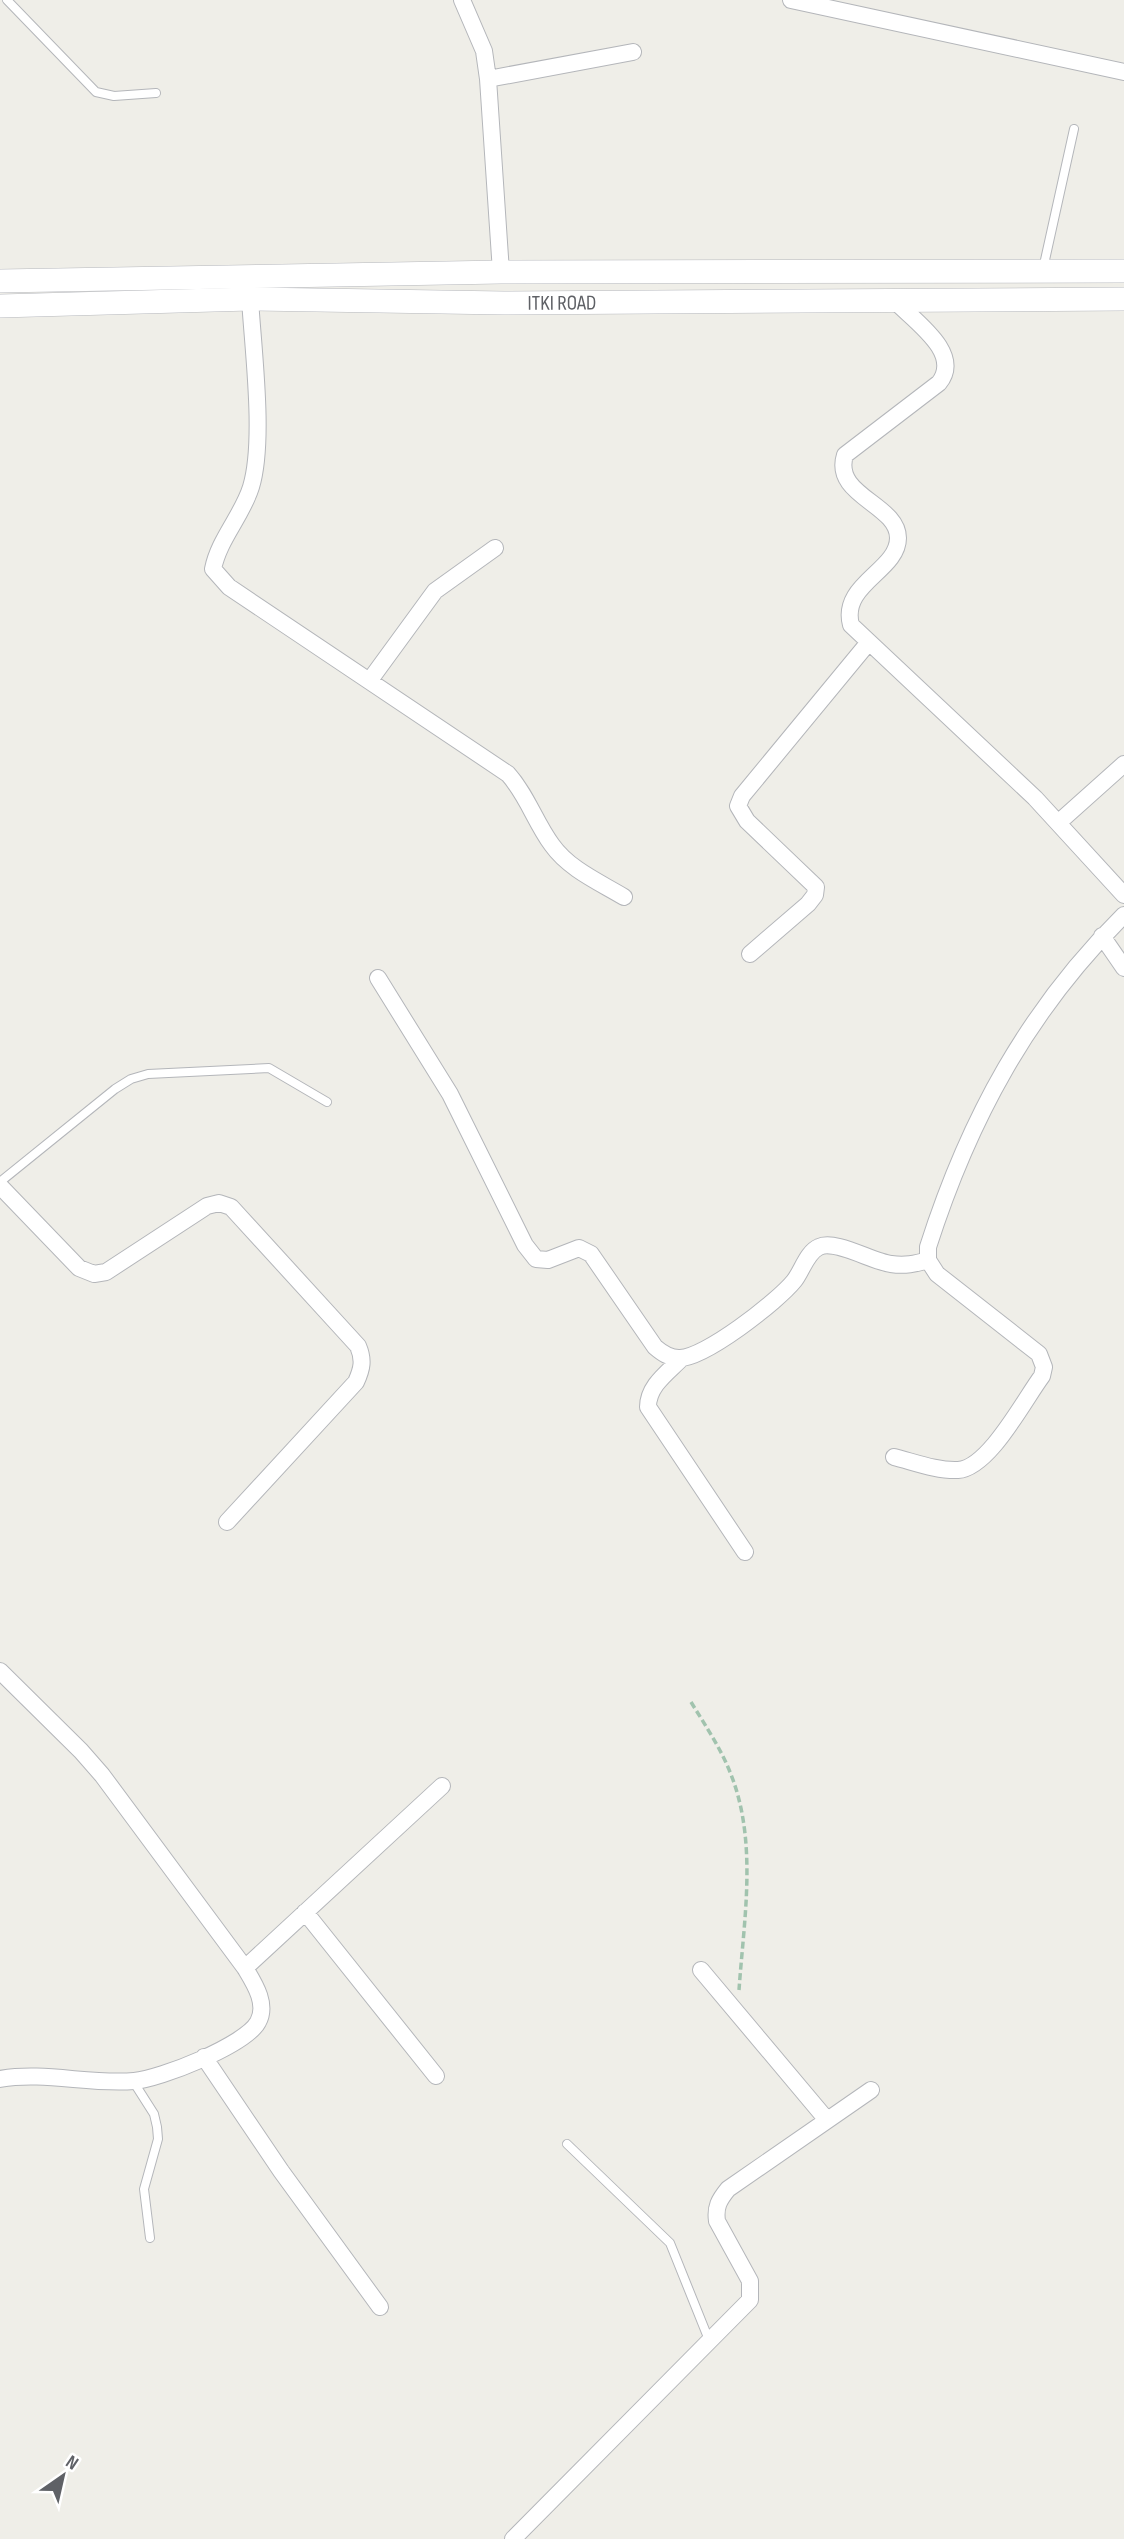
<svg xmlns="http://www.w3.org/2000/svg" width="1124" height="2539" viewBox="0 0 1124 2539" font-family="'Sofia Sans Condensed',sans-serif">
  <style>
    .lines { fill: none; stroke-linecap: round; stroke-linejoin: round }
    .service-casing { stroke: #b4b6ba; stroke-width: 10 }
    .minor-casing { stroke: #b4b6ba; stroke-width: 18 }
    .secondary-casing { stroke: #b6b8bd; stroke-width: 24 }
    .path { stroke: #a1c3ae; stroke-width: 3.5; stroke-dasharray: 7 3.5; stroke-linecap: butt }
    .service { stroke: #fff; stroke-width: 8 }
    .minor { stroke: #fff; stroke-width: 16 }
    .secondary { stroke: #fff; stroke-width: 23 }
    .labels { text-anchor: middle; stroke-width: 7; stroke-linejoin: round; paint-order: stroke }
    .street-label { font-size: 21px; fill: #5f6166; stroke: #fff }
  </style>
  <rect width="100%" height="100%" fill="#efeee8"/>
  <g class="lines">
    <defs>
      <path id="service" d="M7,0L96,92L114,96L156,93
        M1043,269L1074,129
        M0,1182L115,1089L131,1079L148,1074L269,1068L327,1102
        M133,2081L154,2114L157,2127L158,2139L144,2189L150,2238
        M567,2144L670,2243L709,2340"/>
      <path id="minor" d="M462,0L484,51L488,79L501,272
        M791,0L1124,72
        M488,79L633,52
        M250,299C253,350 265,441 251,487C242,516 219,539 213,569L229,587L508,774C527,795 535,822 552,845C569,869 599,882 624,897
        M894,300C914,321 963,353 939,383L845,455C832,496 898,504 898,538C898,571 840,584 851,625L1035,798L1124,895
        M370,680L435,591L495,548
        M1058,823L1124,764
        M1102,936L1124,968
        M750,954L808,904L815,895L816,887L747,821L738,806L742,796L869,642
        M378,978L450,1094L525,1245L536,1259L548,1260L579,1248L591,1254L655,1347C662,1353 669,1358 679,1358C704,1359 778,1301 794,1281C802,1271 807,1252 819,1247C835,1239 873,1262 891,1264C905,1266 915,1264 928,1260
        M0,1186L79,1268L94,1274L106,1272L207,1206L219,1203L231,1207L358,1346C364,1360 362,1369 356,1382L227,1522
        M681,1359C667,1373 648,1386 648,1407L745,1552
        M894,1457C914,1462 937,1471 958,1470C989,1468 1024,1400 1042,1376L1044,1367L1039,1354L937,1274L928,1260V1247C969,1119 1028,1010 1124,915
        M0,1671L81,1751L102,1775L245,1968C254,1983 268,2004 258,2022C246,2045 160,2079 134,2081C90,2085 44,2071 0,2079
        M305,1912L436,2076
        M245,1968L442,1786
        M701,1970L827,2120
        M204,2057L281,2171L380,2307
        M513,2539L750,2300V2281L717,2221C715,2207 719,2200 728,2189L871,2090"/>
      <g id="secondary">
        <path d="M0,281L501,272L1124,271"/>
        <path id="s1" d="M0,306L250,299L504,303L1124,299"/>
      </g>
    </defs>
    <use href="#service" class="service-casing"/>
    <use href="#minor" class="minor-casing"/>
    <use href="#secondary" class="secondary-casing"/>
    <path class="path" d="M691,1702C705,1725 720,1747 730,1772C758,1841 744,1918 739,1990"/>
    <use href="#service" class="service"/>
    <use href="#minor" class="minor"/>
    <use href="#secondary" class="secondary"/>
  </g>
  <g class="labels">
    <g class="street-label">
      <text dy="7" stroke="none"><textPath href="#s1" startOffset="562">ITKI ROAD</textPath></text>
    </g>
  </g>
  <g transform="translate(63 2476) rotate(34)" stroke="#ffffff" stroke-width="5" paint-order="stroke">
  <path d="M0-5L12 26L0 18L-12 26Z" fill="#5f6166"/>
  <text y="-10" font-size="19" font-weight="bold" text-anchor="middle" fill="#5f6166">N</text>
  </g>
</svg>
